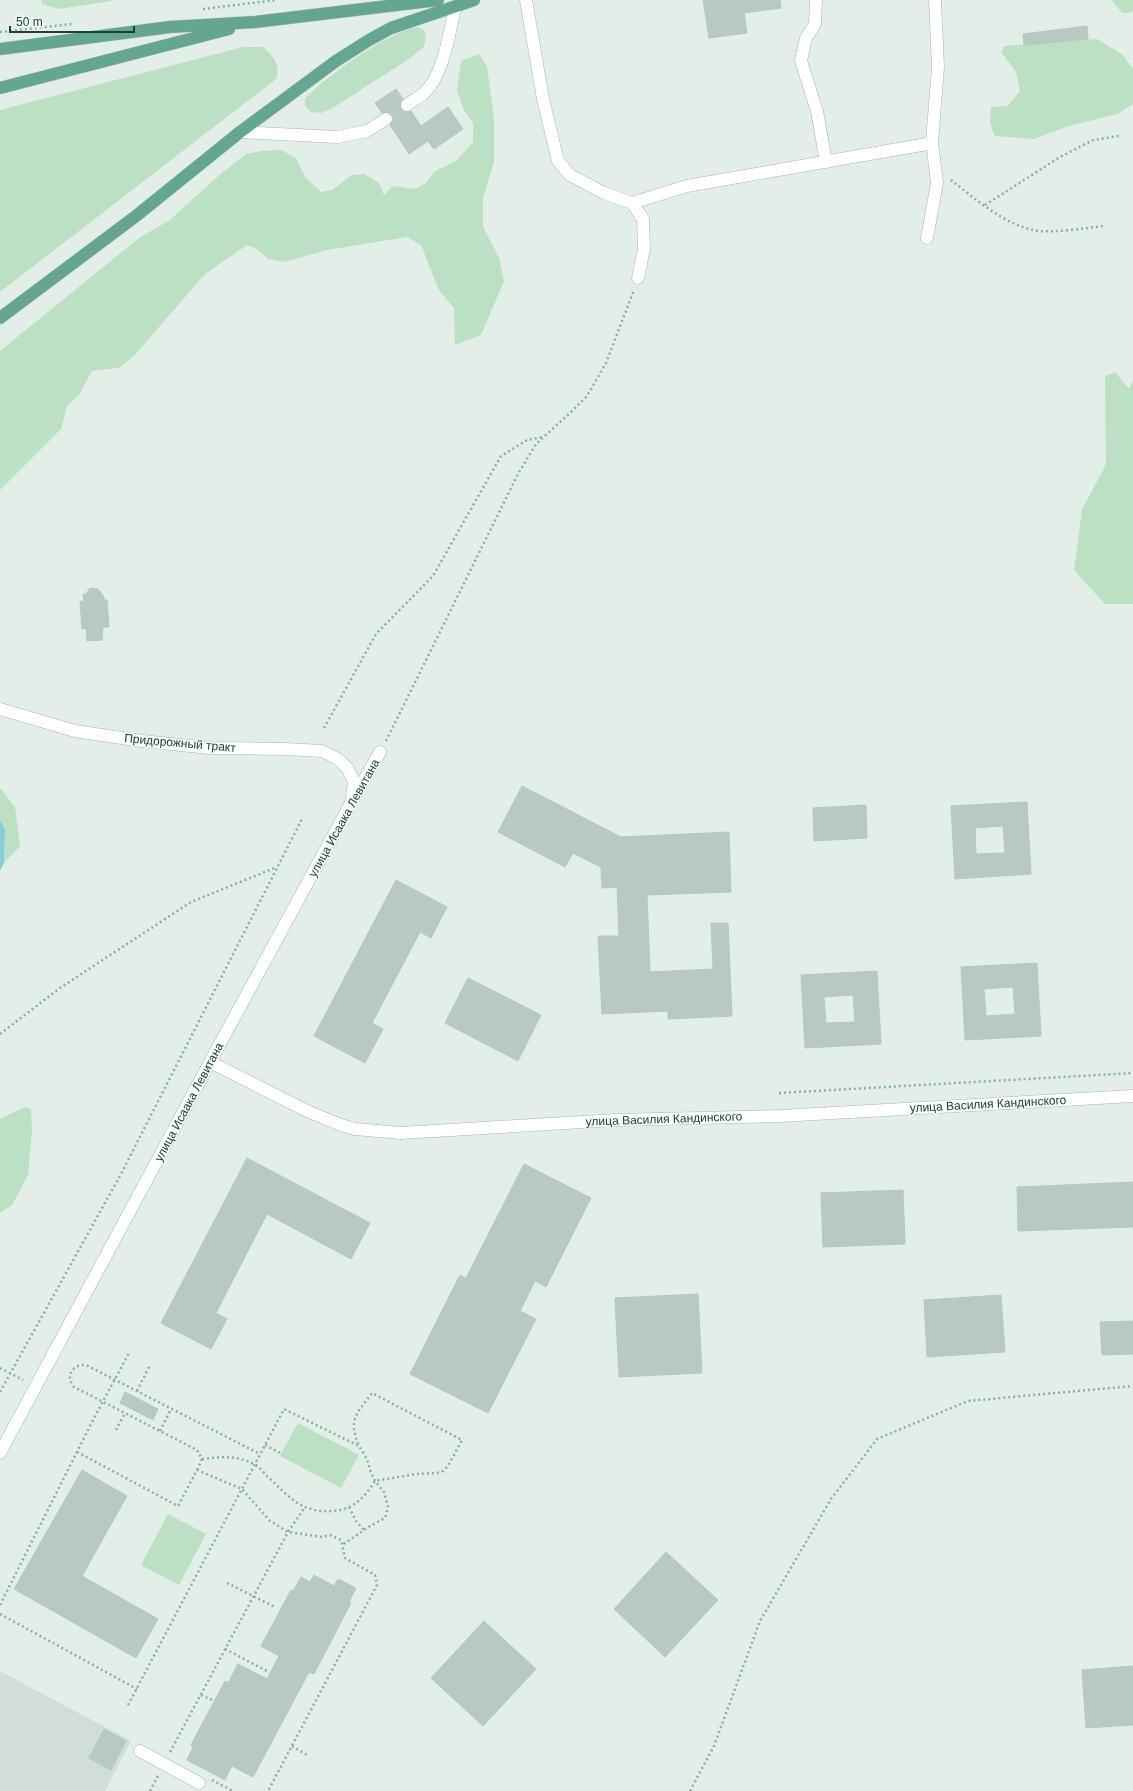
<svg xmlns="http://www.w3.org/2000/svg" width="1133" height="1791" viewBox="0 0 1133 1791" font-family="Helvetica,sans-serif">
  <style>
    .built { fill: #d1ded7 }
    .green { fill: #bbe0c3 }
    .water { fill: #88ced6 }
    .building { fill: #b8c9c1; stroke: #b5c8bf; fill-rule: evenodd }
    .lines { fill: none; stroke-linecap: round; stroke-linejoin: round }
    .minor-tunnel { stroke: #bccbc5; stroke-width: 12; stroke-dasharray: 12 6; stroke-linecap: butt }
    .minor-casing { stroke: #a5b7b0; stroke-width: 13 }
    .major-casing { stroke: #c1cac7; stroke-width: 13 }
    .path { stroke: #82b3a1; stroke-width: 2.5; stroke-dasharray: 2 3; stroke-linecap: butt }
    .minor { stroke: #fff; stroke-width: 12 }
    .major { stroke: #65a692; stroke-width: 12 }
    .labels { text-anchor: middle; stroke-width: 3; stroke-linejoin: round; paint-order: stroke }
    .street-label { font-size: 12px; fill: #214137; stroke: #f4faf7 }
  </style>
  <rect width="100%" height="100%" fill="#e3eee9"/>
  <path class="built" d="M0,1671L131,1741L105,1791H0Z"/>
  <path class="green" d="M41,0H117L59,9L42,4Z
    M1112,0H1133V11L1128,13H1122Z
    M418,27L424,30L426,36L424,47L409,59L331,109L321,113L311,112L305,106V99C325,77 389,31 418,27Z
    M1097,39L1123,55L1133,69V104L1117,114L1069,126L1034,139L995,136L990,123L991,107L1008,106L1020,91L1016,72L1001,52L1004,46Z
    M243,47H263C274,56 281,66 276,79L0,292V110Z
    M479,54L487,66L494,119V162L483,198V227L499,258L504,281L481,335L455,345L454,308L439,290L421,245L407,237L327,250L284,262L268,259L257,249L247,245L205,274L133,357L118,368L92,371L79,395L67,406L61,429L0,490V351L139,238L170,220L216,178L246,154L261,151L281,150L296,158L305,177L321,192L332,190L352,175L364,174L379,183L384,195L393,186L415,189L426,183L434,172L456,161L473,142V123L464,110L457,91L461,61Z
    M1115,372L1129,389L1133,380V604H1105L1074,570L1082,510L1106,464L1105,376Z
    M0,788L15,807L20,846L4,863L5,829L0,820Z
    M25,1107L31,1109L32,1130L28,1175L12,1205L0,1213V1119Z
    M298,1423L359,1455L341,1488L280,1456Z
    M168,1514L206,1534L179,1585L141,1565Z"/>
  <path class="water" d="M0,820L5,829L4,863L0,871Z"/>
  <path class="building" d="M703,0H780L781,8L744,13L747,33L709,38Z
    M1087,26L1088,39L1024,45L1023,34Z
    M396,89L403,99L400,102L401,109L404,112L411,111L421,126L448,107L463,129L434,149L428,141L409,154L390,125L393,119L392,115L386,112L382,113L375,103Z
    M90,588L98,589L104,597V600H107L109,627H103L102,640L87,641L86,628L82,629L80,601L84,602L83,594H86Z
    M522,786L621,837L729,832L731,892L647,895L650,972L713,969L711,923H728L732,1016L668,1019V1011L602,1014L598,936H619L617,887L602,888L601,867L573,853L565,867L498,832Z
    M1027,802L1031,874L955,879L951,806ZM1003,826L1005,853L976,854L975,828Z
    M866,805L867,838L814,841L813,808Z
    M396,880L447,907L431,938L420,932L372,1023L383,1029L365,1063L314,1036Z
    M1037,963L1041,1036L965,1040L961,967ZM1013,987L1015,1014L986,1016L984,989Z
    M877,971L881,1044L805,1048L801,975ZM853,995L855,1022L826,1023L824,997Z
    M468,978L541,1015L518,1061L445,1023Z
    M247,1158L370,1223L351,1259L267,1214L216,1313L227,1319L211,1349L161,1323Z
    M524,1164L591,1198L546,1287L535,1281L520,1311L536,1319L488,1413L410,1374L460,1275L466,1278Z
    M1133,1182V1227L1018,1231L1017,1187Z
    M903,1190L905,1244L823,1247L821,1193Z
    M698,1294L702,1373L619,1377L615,1298Z
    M1001,1295L1005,1352L927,1357L924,1300Z
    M1133,1321V1354L1102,1355L1100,1322Z
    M125,1392L158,1409L153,1420L120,1403Z
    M82,1470L127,1496L82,1576L158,1619L136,1658L14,1589Z
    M666,1552L718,1600L665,1657L614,1609Z
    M314,1575L334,1586L338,1579L356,1588L349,1602L351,1603L314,1674L309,1672L253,1777L232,1766L225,1780L187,1760L193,1747L191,1745L225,1681L228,1683L238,1664L267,1679L279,1656L261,1646L291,1590L293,1591L301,1577L310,1582Z
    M484,1621L536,1669L483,1726L431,1678Z
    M1133,1666V1725L1086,1728L1082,1670Z
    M104,1729L126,1741L111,1770L89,1758Z"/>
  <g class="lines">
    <path class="minor-tunnel" d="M386,119L407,105"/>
    <defs>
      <path id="minor" d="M526,0L543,99L558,161L570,175L604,193L632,203L643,219L644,249L638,278
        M816,0L815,24L806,38L801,61L817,111L826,162
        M407,105C412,101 418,98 423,94C443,77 450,32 455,7
        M240,132L337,137L367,131L386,119
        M632,203L687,186L927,144L932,142
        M927,238L937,183L932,142L938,67L935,0
        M0,709L75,731L142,741L210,748L285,749L322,751L338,759L348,769L354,782L352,797
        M210,1062L307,1111L341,1125L355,1129L401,1133L615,1120L780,1116L1133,1096
        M0,1453L210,1062L352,801L380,752
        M140,1751L199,1783"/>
      <path id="major" d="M0,49L170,27L255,22L438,0
        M0,88L229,29
        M0,318L136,216L240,132L336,61L369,40L391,28L474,0"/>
    </defs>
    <use href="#minor" class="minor-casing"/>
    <use href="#major" class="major-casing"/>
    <path class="path" d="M203,9L276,0
      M0,32L72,24
      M951,180C974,198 1004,224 1033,230C1049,234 1086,228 1104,226
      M985,205L1060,157L1093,140L1119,136
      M324,728L376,634L433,576L501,456L527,440L543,437
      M386,741L518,474L536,444L571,412L587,396L606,363L634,290
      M0,1034L60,988L191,902L277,867
      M779,1093L1133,1073
      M0,1368L23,1380
      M137,1391L150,1365
      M0,1392L121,1174L302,819
      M116,1430L125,1413
      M160,1431L171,1409
      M265,1445L282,1454
      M77,1452L178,1506L197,1470L242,1489L269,1520L288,1532L322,1537L330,1535L341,1540L345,1558L375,1575L377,1585L268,1791
      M202,1459C221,1457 236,1455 254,1464C259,1466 263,1472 267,1476C289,1496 300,1513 332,1511C353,1510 364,1498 375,1481L416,1474L437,1473L443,1471L448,1466L462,1440L372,1393C356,1415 348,1419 359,1446
      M197,1470L202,1459L197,1450L74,1387C65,1376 72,1364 86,1365L260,1454
      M349,1507L356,1521L364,1530
      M227,1583L275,1607
      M0,1605L94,1418L129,1353
      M0,1614L137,1689
      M225,1649L267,1671
      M201,1695L212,1700
      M128,1705L284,1409L359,1446L367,1459L370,1470L375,1481L384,1492L388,1507L385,1518L370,1526L342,1545
      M292,1746L307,1755
      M170,1752L288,1532L305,1507
      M212,1780L233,1791
      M150,1791L158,1776
      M690,1791L714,1746L760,1621L831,1499L877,1439L968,1401L1133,1386"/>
    <use href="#minor" class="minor"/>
    <use href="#major" class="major"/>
  </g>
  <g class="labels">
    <g class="street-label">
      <text transform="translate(180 743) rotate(5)" y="4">Придорожный тракт</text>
      <text transform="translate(344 818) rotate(-61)" y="4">улица Исаака Левитана</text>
      <text transform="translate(189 1102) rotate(-62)" y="4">улица Исаака Левитана</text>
      <text transform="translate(988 1104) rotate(-3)" y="4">улица Василия Кандинского</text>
      <text transform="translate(664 1119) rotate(-2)" y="4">улица Василия Кандинского</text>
    </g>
  </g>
  <path d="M10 26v6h124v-6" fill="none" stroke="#214137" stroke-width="2"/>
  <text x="16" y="26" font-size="12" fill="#214137" stroke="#f4faf7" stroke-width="3" paint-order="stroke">50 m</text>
</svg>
